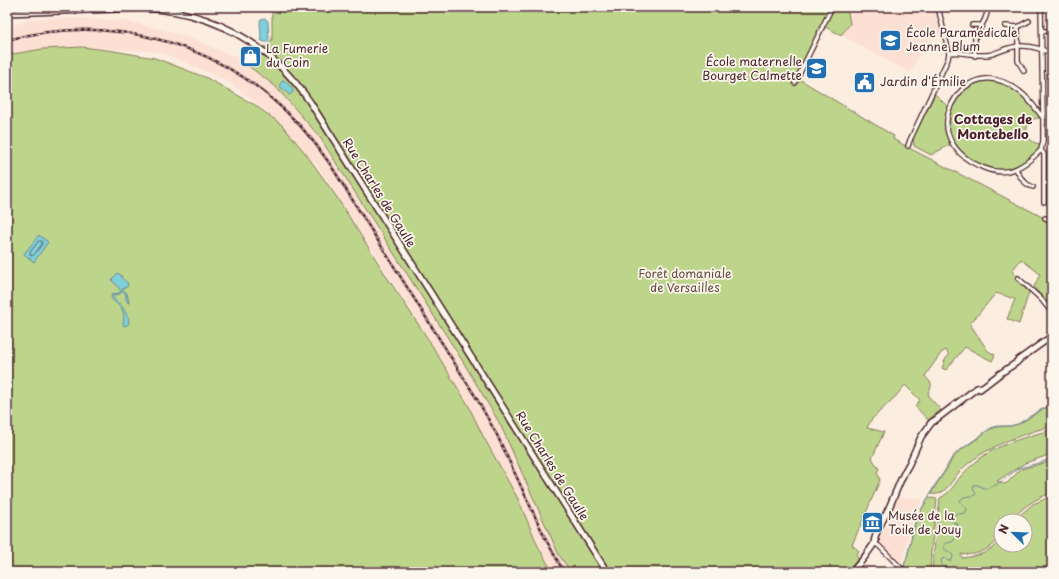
<svg xmlns="http://www.w3.org/2000/svg" width="1059" height="579" viewBox="0 0 1059 579" font-family="'Playpen Sans',sans-serif">
  <style>
    .built { fill: #fde0d4 }
    .green { fill: #bdd58b; stroke: #847a5b }
    .water { fill: #80d0da; stroke: #6a8994 }
    .lines { fill: none; stroke-linecap: round; stroke-linejoin: round }
    .shore { stroke: #606671; stroke-width: 1 }
    .stream { stroke: #6a8994; stroke-width: 1 }
    .street-casing { stroke: #4a1f2b; stroke-width: 6 }
    .secondary-casing { stroke: #4a1f2b; stroke-width: 8 }
    .street { stroke: #fbf7ec; stroke-width: 3.5 }
    .secondary { stroke: #fbf7ec; stroke-width: 5 }
    .rail-casing { stroke: #4a1f2b; stroke-width: 2.5 }
    .rail { stroke: #fbf7ec; stroke-width: 1; stroke-dasharray: 3; stroke-linecap: butt }
    .labels { text-anchor: middle; stroke-width: 3.5; stroke-linejoin: round; paint-order: stroke }
    .poi-label { font-size: 12px; fill: #4a1f2b; stroke: #fbf7ec; text-anchor: start }
    .street-label { font-size: 12px; fill: #4a1f2b; stroke: #fbf7ec }
    .park-label { font-size: 12px; fill: #674c43; stroke: #fbf7ec }
    .neighbourhood-label { font-size: 13px; font-weight: bold; fill: #4a1f2b; stroke: #fbf7ec }
  </style>
  <rect width="100%" height="100%" fill="#fcede1"/>
  <filter id="ink" filterUnits="userSpaceOnUse"><feTurbulence type="fractalNoise" baseFrequency=".025" numOctaves="2"/><feDisplacementMap in="SourceGraphic" scale="8" xChannelSelector="R" yChannelSelector="G"/><feConvolveMatrix kernelMatrix="1 2 1 2 8 2 1 2 1" color-interpolation-filters="sRGB"/></filter>
  <g filter="url(#ink)">
    <path class="built" d="M847,7H935L941,35L924,44L910,73L841,35L850,24Z
      M37,18H80L126,21L163,30L192,38L223,52L240,57L248,47L268,63L275,86L319,136L462,360L500,424L559,555L571,572H551L519,502L470,411L417,320L316,164L264,109L227,81L160,52L78,47L37,51L7,58V27Z
      M899,497L923,499L911,526L901,566L879,544V541L896,500Z"/>
    <path class="green" d="M272,7H847L850,24L841,35L825,27L799,79L894,136L893,139L909,148L1052,222V309L1034,287L1040,274L1021,259L1012,271L1029,292L1019,324L1007,319L1015,299L996,293L970,324L988,351L995,355L992,361L965,347L946,370L942,368L945,360L949,355L946,350L941,353L925,376L931,383V387L928,393L930,398L941,410L928,420L915,406L920,400L905,385L896,396L871,420L867,428L884,432L872,458L879,469L877,472L880,480L852,545L859,551L856,556L859,559L845,572H838L834,569L831,572H571L559,555L500,424L462,360L319,136L275,86L243,62L240,57L248,47H267L272,39Z
      M82,47L114,51L155,58L207,78L255,105L282,125L306,154L336,196L387,277L428,339L457,387L467,403L483,436L518,499L538,546L549,566L541,572H7V55L43,49Z
      M983,80C1010,80 1026,97 1040,118C1022,118 1022,143 1041,144C1038,151 1034,155 1028,160C1022,164 1016,168 1009,170C999,172 988,168 979,164C954,152 939,128 955,102C962,91 971,83 983,80Z
      M935,94L949,108C946,125 943,128 951,144L931,155L914,146L913,138Z
      M1052,405V426C1021,434 983,448 961,470C952,479 946,497 931,494L936,485L948,467L952,459L961,450L977,439L988,430L997,427L1011,426L1019,424L1045,408Z
      M1051,430L1052,433V449L1050,452L1046,456L1025,463L997,481L1004,484L1007,483L1021,469L1044,463L1052,458V493C1035,498 1022,508 1010,521H1001C1001,525 1002,530 1001,534C996,548 975,557 961,554L962,558C978,556 992,553 1001,538V545H1025V521H1013L1033,504L1052,496V561L1043,572H932L933,559L940,498C950,493 954,485 961,476C966,470 971,466 977,461C994,445 1029,436 1051,430Z
      M929,498L937,499L931,553L930,572H910L904,566C909,554 910,540 914,526C917,516 923,507 929,498Z"/>
    <path class="water" d="M265,18L268,21L269,39L268,42H265L262,41L261,39L260,21L261,19Z
      M283,80L285,81L293,89V92L290,95L279,86Z
      M39,235L48,242L34,262L24,254Z
      M118,273L120,275H121C122,280 125,280 128,283L127,287L122,289L127,293L129,303H128L126,299V294L122,291L120,294L114,295L113,297C115,301 117,302 120,304C124,309 129,317 129,322C128,325 127,326 124,326L123,324C124,317 125,310 118,305C115,302 113,302 111,297L112,294L119,293L121,291L115,283L112,281L113,278Z"/>
    <g class="lines">
      <path class="shore" d="M39,241H42V244L34,255L31,256L30,253Z"/>
      <path class="stream" d="M903,568L907,557L915,524L921,510L935,485L944,472L951,459L956,453L991,428L997,426H1010L1018,424L1040,410L1052,406
        M948,572L949,571L948,567H943L941,561L942,559L945,558L948,561H951L952,559L953,556L951,553L944,549V547L945,543C952,543 956,541 955,534L953,532L952,530L958,526L957,523L953,522L951,516L955,515L957,513L959,514L965,513L967,509L962,504L960,501C963,495 968,497 974,496L976,494L973,488L974,485H978L986,489L996,485L1019,468L1039,463L1047,460L1052,454"/>
      <defs>
        <path id="street" d="M1041,7L1043,118V141L1041,150L1044,154V202
          M972,25H978L981,26
          M1005,26L1018,27V61L1024,71
          M1018,27L1029,21
          M1042,31H1052
          M949,53C960,51 973,56 986,55C994,55 1001,50 1009,48C1019,45 1031,46 1040,49C1044,50 1048,52 1052,53
          M975,56V38L985,19L988,10
          M795,83L832,7
          M908,146L910,140L948,59L949,53L938,7
          M1041,150C1025,166 1008,178 984,168C969,162 953,151 948,133C942,110 961,81 985,79C997,78 1010,84 1019,91C1029,98 1036,109 1043,118
          M1016,169C1020,177 1024,184 1033,187
          M1045,183L1052,184
          M1045,218L1052,221
          M1018,278L1041,299L1052,313
          M874,543L879,546L905,572"/>
        <path id="secondary" d="M7,13L142,8C214,11 269,43 310,102L607,572
          M1017,361L1052,336
          M980,389L1001,373L1016,363L1019,360
          M930,424L977,388L982,387
          M874,543C875,532 881,524 886,514C893,500 898,485 905,471L909,464L921,437L932,422
          M851,572C862,563 868,552 876,541"/>
      </defs>
      <use href="#street" class="street-casing"/>
      <use href="#secondary" class="secondary-casing"/>
      <use href="#street" class="street"/>
      <use href="#secondary" class="secondary"/>
      <defs>
        <path id="rail" d="M7,40C133,7 258,56 330,164L477,399L497,435L546,540L564,572"/>
      </defs>
      <use href="#rail" class="rail-casing"/>
      <use href="#rail" class="rail"/>
    </g>
  </g>
  <defs>
    <symbol id="school-square" viewBox="-11 -11 22 22"><rect x="-9" y="-9" width="18" height="18" rx="4" fill="#1f6fb2" stroke="#fbf7ec"/><path d="M0-5L7-2L0 1L-7-2ZM-4 1L0 2.5L4 1V4Q0 6-4 4Z" fill="#fff"/></symbol>
    <symbol id="shop-square" viewBox="-11 -11 22 22"><rect x="-9" y="-9" width="18" height="18" rx="4" fill="#1f6fb2" stroke="#fbf7ec"/><path d="M-5-2.5h2.3a2.7 3.5 0 0 1 5.4 0H5L5.5 6h-11ZM-1.5-2.5h3a1.5 2.3 0 0 0-3 0Z" fill="#fff"/></symbol>
    <symbol id="civic-square" viewBox="-11 -11 22 22"><rect x="-9" y="-9" width="18" height="18" rx="4" fill="#1f6fb2" stroke="#fbf7ec"/><path d="M-.6-6.5H3V-4.5H.6V-3L4-1V1h2V6H-6V1h2V-1L-.6-3ZM-1.2 2.5V6h2.4V2.5Z" fill="#fff"/></symbol>
    <symbol id="museum-square" viewBox="-11 -11 22 22"><rect x="-9" y="-9" width="18" height="18" rx="4" fill="#1f6fb2" stroke="#fbf7ec"/><path d="M0-6L6-3V-2H-6V-3ZM-5-1h2V3h-2ZM-1-1h2V3h-2ZM3-1h2V3H3ZM-6 4H6V6H-6Z" fill="#fff"/></symbol>
  </defs>
  <g fill-rule="evenodd">
    <use href="#school-square" x="878" y="28" width="25" height="25"/>
    <use href="#shop-square" x="238" y="44" width="25" height="25"/>
    <use href="#school-square" x="804" y="56" width="25" height="25"/>
    <use href="#civic-square" x="852" y="70" width="25" height="25"/>
    <use href="#museum-square" x="860" y="510" width="25" height="25"/>
  </g>
  <g class="labels">
    <g class="poi-label">
      <text x="906" y="37">École Paramédicale<tspan x="906" dy="14">Jeanne Blum</tspan></text>
      <text x="266" y="53">La Fumerie<tspan x="266" dy="14">du Coin</tspan></text>
      <text x="802" y="66" text-anchor="end">École maternelle<tspan x="802" dy="14">Bourget Calmette</tspan></text>
      <text x="880" y="86">Jardin d'Émilie</text>
      <text x="888" y="520">Musée de la<tspan x="888" dy="14">Toile de Jouy</tspan></text>
    </g>
    <g class="street-label">
      <text transform="translate(379 193) rotate(58)" y="4">Rue Charles de Gaulle</text>
      <text transform="translate(552 466) rotate(58)" y="4">Rue Charles de Gaulle</text>
    </g>
    <g class="park-label">
      <text x="685" y="278">Forêt domaniale<tspan x="685" dy="14">de Versailles</tspan></text>
    </g>
    <g class="neighbourhood-label">
      <text x="993" y="124">Cottages de<tspan x="993" dy="15">Montebello</tspan></text>
    </g>
  </g>
  <rect width="1059" height="579" fill="none" stroke="#fbf7ec" stroke-width="24"/>
  <rect x="12" y="12" width="1035" height="555" fill="none" stroke="#4a1f2b" stroke-width="1.5" filter="url(#ink)"/>
  <g transform="translate(1013 533) rotate(293)"><circle r="19" fill="#fbf7ec" stroke="#b4a19f"/>
  <path d="M0-3L7 15L0 10L-7 15Z" fill="#1f6fb2"/>
  <text y="-6" font-size="11" font-weight="bold" text-anchor="middle" fill="#4a1f2b">N</text>
  </g>
</svg>
